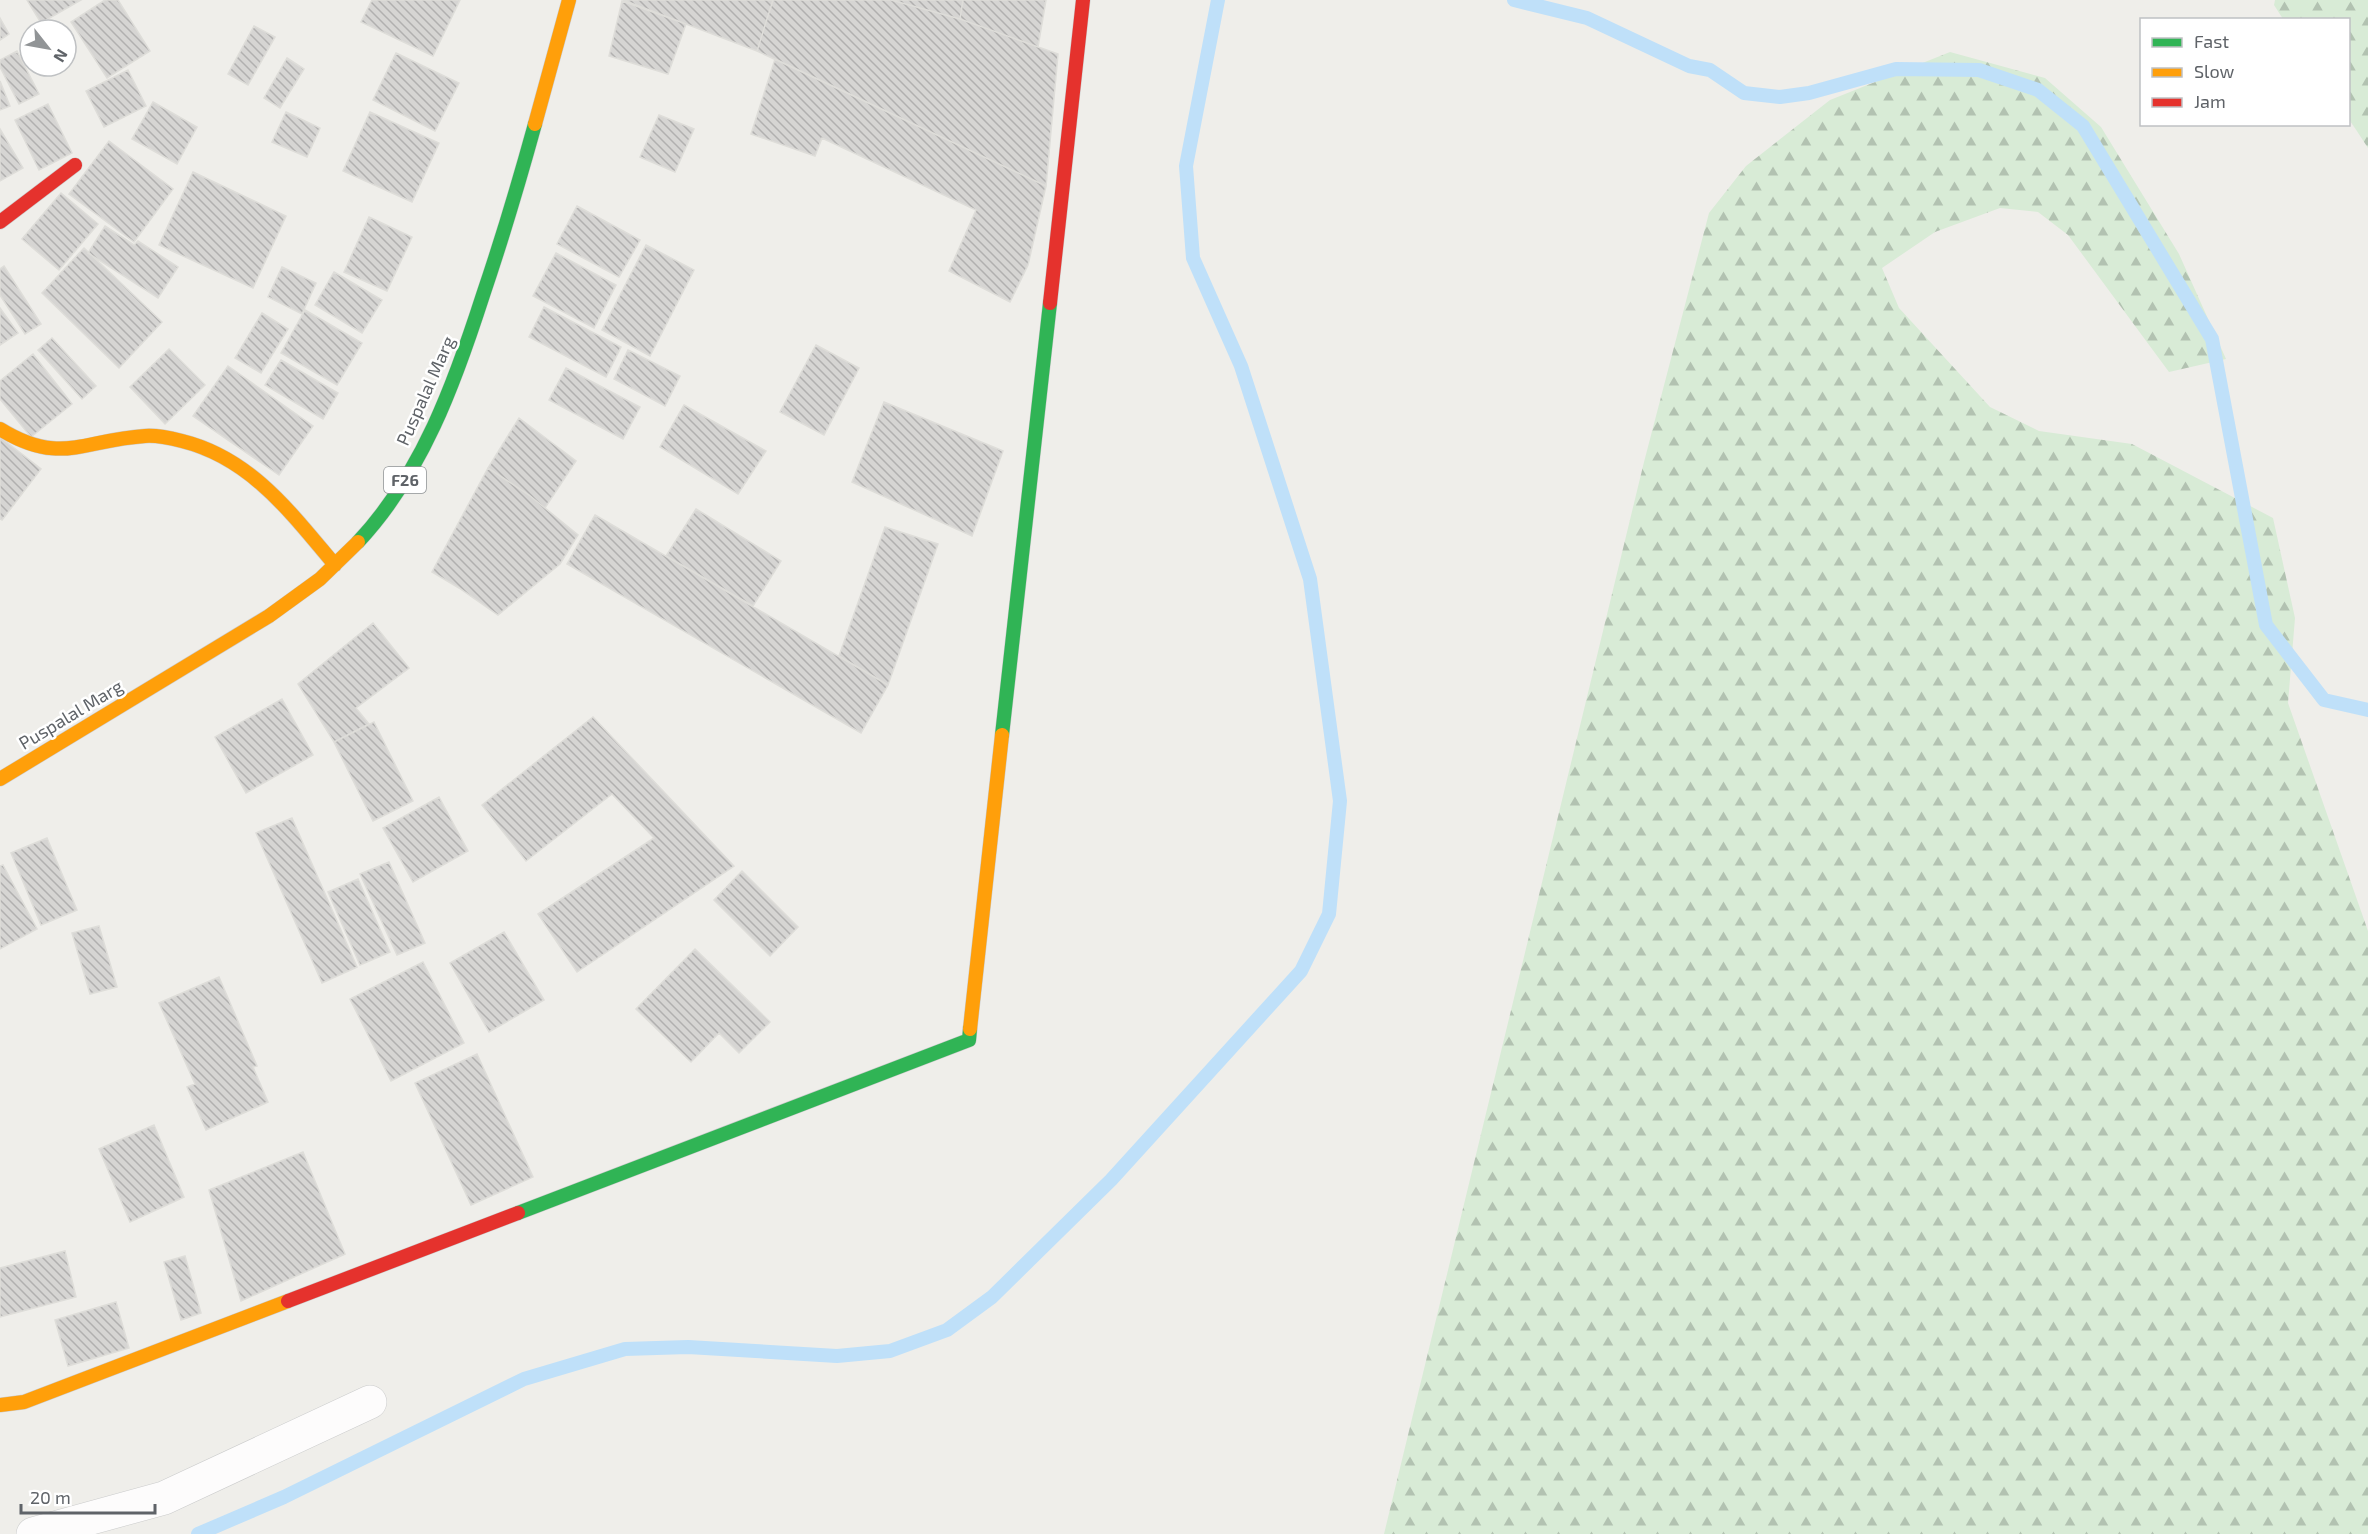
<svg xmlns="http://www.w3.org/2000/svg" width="2368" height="1534" viewBox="0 0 2368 1534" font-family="'Exo 2',sans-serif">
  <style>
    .forest { fill: url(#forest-firs) }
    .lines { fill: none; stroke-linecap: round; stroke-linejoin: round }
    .stream { stroke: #bfe0f9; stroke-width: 14 }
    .building { fill: url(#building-back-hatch); stroke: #deddd9; stroke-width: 1.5 }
    .street-casing { stroke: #cbcccc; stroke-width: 34 }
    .fast-casing { stroke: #cacacb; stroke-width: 15 }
    .slow-casing { stroke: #cacacb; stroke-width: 15 }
    .jam-casing { stroke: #cacacb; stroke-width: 15 }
    .street { stroke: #fdfcfc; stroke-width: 33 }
    .fast { stroke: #30b455; stroke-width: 14 }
    .slow { stroke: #ff9f0a; stroke-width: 14 }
    .jam { stroke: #e5322d; stroke-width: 14 }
    .labels { text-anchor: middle; stroke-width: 5; stroke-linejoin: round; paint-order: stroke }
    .shield { fill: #fff; stroke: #8f9295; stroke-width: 1.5 }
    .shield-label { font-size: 16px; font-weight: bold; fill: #5f6368 }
    .street-label { font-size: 18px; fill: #5f6368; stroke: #fff }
  </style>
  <defs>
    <pattern id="forest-firs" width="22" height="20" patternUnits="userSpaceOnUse" patternTransform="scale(1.5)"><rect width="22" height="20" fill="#d8ebd6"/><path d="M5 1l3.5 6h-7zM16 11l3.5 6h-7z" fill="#b2c2b1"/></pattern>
    <pattern id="building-back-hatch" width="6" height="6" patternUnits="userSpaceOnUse" patternTransform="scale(1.5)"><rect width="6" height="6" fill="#d6d5d3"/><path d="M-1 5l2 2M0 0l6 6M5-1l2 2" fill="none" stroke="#b1b0af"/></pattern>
  </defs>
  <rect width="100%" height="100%" fill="#efeeea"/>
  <path class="forest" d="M2275,0H2368V148L2349,119L2348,20L2283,19L2274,5Z
    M1950,52L2045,78L2101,127L2179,254L2226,359L2169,372L2068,235L2038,212L2000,208L1935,232L1882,268L1899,308L1990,407L2039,431L2132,444L2273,518L2295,618L2288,703L2368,931V1534H1384L1644,462L1709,213L1746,166L1830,100Z"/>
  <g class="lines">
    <path class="stream" d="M1514,0L1587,18L1689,66L1710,70L1744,93L1780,97L1809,93L1896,69L1979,70L2038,90L2083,126L2212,339L2266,625L2324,700L2368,710
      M198,1534L284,1497L524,1379L625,1349L688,1347L837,1356L890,1351L947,1330L992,1297L1111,1180L1301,971L1329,914L1340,801L1310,579L1241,366L1193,258L1186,166L1218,0"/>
  </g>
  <path class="building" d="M27,0H81L41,23Z
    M105,0H118L150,51L107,78L71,22Z
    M372,0H460L433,56L361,22Z
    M623,0H773L757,51Z
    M773,0H891L960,19L1058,54L1046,186L757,51Z
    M891,0H963L960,19Z
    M963,0H1046L1038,47L960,19Z
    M622,1L686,24L668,74L609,56Z
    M0,18L9,34L0,40Z
    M254,26L275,37L248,85L228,74Z
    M17,51L39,94L19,104L0,67V60Z
    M396,53L459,83L435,131L373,100Z
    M287,58L304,69L280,108L264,98Z
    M775,59L1046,186L1028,265L1010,302L949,271L976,210L822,138L815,156L751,134Z
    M128,70L146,106L104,127L86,91Z
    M0,81L10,106L0,110Z
    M153,102L197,127L177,164L132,139Z
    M48,104L72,153L39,170L15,120Z
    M286,112L320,128L307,157L272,142Z
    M370,112L439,143L412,202L343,171Z
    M659,115L694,129L675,172L640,157Z
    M0,129L23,168L0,181Z
    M109,141L173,189L134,242L69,194Z
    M193,172L286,216L253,288L159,245Z
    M61,193L98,224L59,270L22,239Z
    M577,206L640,240L619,277L557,244Z
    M369,217L412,237L387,291L344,272Z
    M105,226L134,245L138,241L178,267L158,298L88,253Z
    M646,245L694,270L650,356L602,330Z
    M84,248L162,322L119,368L42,293Z
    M556,253L616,285L594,328L533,296Z
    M4,266L41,324L25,334L0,295V269Z
    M282,267L316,283L302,314L268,297Z
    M334,272L382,300L362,333L315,305Z
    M544,307L621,347L606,377L529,337Z
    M0,308L18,333L0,345Z
    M305,310L362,343L337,385L281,353Z
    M262,313L288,329L261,373L235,358Z
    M52,338L96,386L82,399L38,350Z
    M816,345L859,368L824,435L780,412Z
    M169,349L205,385L165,424L130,387Z
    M628,350L680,376L665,406L614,379Z
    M33,354L72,404L31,437L0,399V381Z
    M281,360L338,393L323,419L265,385Z
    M228,366L313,426L279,475L193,416Z
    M566,368L640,407L623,439L549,400Z
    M884,402L1003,451L972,536L852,482Z
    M684,405L766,451L738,494L660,447Z
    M519,418L576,461L545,508L529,495L488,468Z
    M0,437L41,469L2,520L0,519Z
    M488,468L529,495L578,535L560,564L498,615L459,588L432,572Z
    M696,509L781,561L753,606L666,556Z
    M595,515L888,685L861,733L567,564Z
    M885,527L938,544L888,685L839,656Z
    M373,623L409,668L356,708L369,724L334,742L298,684Z
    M282,699L313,755L246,793L215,737Z
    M593,717L734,866L577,972L538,914L654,838L612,794L526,861L482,805Z
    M374,722L413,801L373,821L334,742Z
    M439,797L468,851L413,882L383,828Z
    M292,818L357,967L322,983L256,833Z
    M47,838L77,910L41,925L11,853Z
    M389,862L425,943L397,955L360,874Z
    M3,865L37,929L0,949V866Z
    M742,871L798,927L770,956L714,900Z
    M358,879L390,952L360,965L328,892Z
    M99,926L117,987L90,994L72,933Z
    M504,932L544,1000L489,1032L450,963Z
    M695,949L770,1022L739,1053L719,1033L691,1062L636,1009Z
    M423,962L464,1043L391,1081L350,999Z
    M219,977L257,1066L253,1067L268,1102L206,1130L187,1087L195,1084L159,1003Z
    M477,1054L533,1177L471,1205L415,1083Z
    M154,1125L184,1197L130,1222L99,1149Z
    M303,1152L345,1254L241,1301L209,1190Z
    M65,1251L76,1297L0,1317V1268Z
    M185,1256L201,1313L181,1320L164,1262Z
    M116,1302L129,1348L68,1366L55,1320Z"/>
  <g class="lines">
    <defs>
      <path id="street" d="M33,1534L164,1498L370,1402"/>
      <path id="fast" d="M358,542C422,474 455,382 483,295C502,239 519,182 535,124
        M1002,735L1050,303
        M518,1213L969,1040L970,1029"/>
      <path id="slow" d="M535,124L569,0
        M0,429C60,466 83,440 145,436C157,435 170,438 182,441C251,458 291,513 335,565
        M0,779L269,616L320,579L358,542
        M970,1029L1002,735
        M0,1405L24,1402L288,1301"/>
      <path id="jam" d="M0,222L75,165
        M1050,303L1083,0
        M288,1301L518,1213"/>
    </defs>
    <use href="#street" class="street-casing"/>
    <use href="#fast" class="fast-casing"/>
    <use href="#slow" class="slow-casing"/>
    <use href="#jam" class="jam-casing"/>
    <use href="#street" class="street"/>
    <use href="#fast" class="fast"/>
    <use href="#slow" class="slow"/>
    <use href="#jam" class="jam"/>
  </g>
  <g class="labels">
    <rect class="shield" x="384" y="467" width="42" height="26" rx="4.5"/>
    <g class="shield-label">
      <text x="405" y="486">F26</text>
    </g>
    <g class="street-label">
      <text transform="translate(426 391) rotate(-66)" y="6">Puspalal Marg</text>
      <text transform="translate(71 715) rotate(-31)" y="6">Puspalal Marg</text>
    </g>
  </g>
  <rect x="2140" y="18" width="210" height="108" fill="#ffffff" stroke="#bfc1c3" stroke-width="1.5"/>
  <rect x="2152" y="38" width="30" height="9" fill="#30b455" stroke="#bfc1c3" stroke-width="1.5"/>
  <text x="2194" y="48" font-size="18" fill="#5f6368">Fast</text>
  <rect x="2152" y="68" width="30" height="9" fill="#ff9f0a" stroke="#bfc1c3" stroke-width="1.5"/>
  <text x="2194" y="78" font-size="18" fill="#5f6368">Slow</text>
  <rect x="2152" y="98" width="30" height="9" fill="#e5322d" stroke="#bfc1c3" stroke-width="1.5"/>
  <text x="2194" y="108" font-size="18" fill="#5f6368">Jam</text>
  <g transform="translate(48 48) rotate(121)"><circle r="28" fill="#ffffff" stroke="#bfc1c3" stroke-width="1.5"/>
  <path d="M0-4.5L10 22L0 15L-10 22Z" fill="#919496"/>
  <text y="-9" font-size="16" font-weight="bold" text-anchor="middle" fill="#5f6368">N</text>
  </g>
  <path d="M21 1504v9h134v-9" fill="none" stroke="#5f6368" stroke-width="3"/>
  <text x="30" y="1504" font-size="18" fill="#5f6368" stroke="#ffffff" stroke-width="4.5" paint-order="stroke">20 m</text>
</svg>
